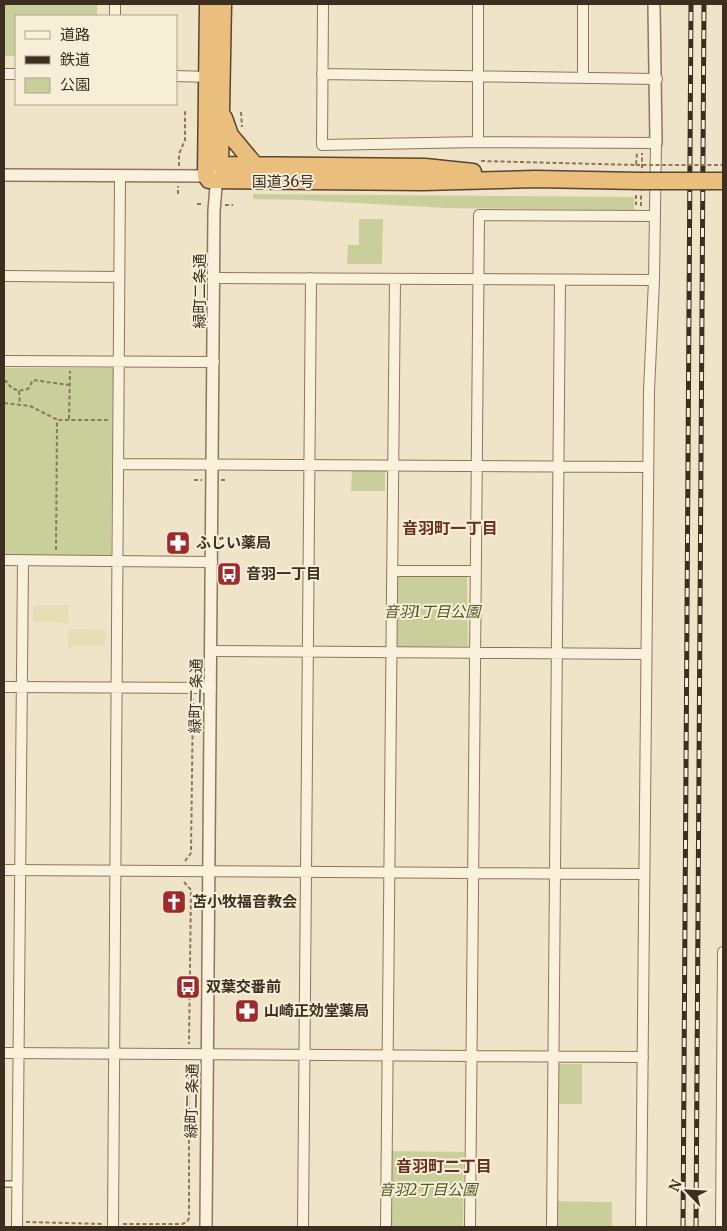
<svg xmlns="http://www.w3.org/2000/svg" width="727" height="1231" viewBox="0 0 727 1231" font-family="Merriweather,'Noto Sans JP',serif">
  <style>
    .farmland { fill: #e6deb5 }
    .green { fill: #c9cf9b }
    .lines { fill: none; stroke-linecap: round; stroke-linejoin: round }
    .service-casing { stroke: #8d765c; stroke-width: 8 }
    .minor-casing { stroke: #8d765c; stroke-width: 12 }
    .tertiary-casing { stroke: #8d765c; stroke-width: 14 }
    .trunk-casing { stroke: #5b4430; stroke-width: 19 }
    .path { stroke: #8d765c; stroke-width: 2; stroke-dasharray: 4 2.5; stroke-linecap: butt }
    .service { stroke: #faf1dc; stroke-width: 5 }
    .minor { stroke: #faf1dc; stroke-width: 10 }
    .tertiary { stroke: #faf1dc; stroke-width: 11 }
    .trunk { stroke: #eabe7c; stroke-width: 16 }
    .rail-casing { stroke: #3d2e20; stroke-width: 5 }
    .rail { stroke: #f7eed8; stroke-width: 3; stroke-dasharray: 9; stroke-linecap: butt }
    .trunk-bridge-casing { stroke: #5b4430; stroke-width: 19; stroke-linecap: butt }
    .path-bridge { stroke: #8d765c; stroke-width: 2; stroke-dasharray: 4 2.5; stroke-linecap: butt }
    .trunk-bridge { stroke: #eabe7c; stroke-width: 16 }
    .labels { text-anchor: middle; stroke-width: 4; stroke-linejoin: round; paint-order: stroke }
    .street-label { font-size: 15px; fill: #3d2e20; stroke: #f7eed8 }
    .poi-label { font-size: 15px; font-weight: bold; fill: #3d2e20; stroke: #f7eed8; text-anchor: start }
    .park-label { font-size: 15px; font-style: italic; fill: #4d5a26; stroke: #f7eed8 }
    .neighbourhood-label { font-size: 16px; font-weight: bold; fill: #6b2e1e; stroke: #f7eed8 }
  </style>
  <rect width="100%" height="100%" fill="#f0e4c8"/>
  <path class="farmland" d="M33,605H69V623L33,622Z
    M69,629L106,630L105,645L68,647Z"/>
  <path class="green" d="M4,4H97V16H16V56H4Z
    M253,194L634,197V210L446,208L302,200L253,199Z
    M359,219H383L382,264H347L348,245H359Z
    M4,368H113L111,558L4,557Z
    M352,471H385V491H351Z
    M397,577H467L468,646L397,647Z
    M558,1064H582V1104H557Z
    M392,1151L464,1152L463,1227H391Z
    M556,1201L612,1202V1227H556Z"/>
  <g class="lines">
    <defs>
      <path id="service" d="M4,1184H17"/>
      <path id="minor" d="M323,4L322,145L478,142L656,143L654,280L649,391L641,1227
        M478,4V142
        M115,16V4
        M4,74H16
        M322,74L657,79
        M176,76L208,77
        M583,78V4
        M4,276L119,277
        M215,278L654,280
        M4,361L214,362
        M118,464L648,467
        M4,560L212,562
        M392,571H476
        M211,651L646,654
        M4,687L211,688
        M4,870L644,874
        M4,1053L643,1057
        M17,1227L23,560
        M113,1227L120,177
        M303,1227L311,278
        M386,1227L395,279
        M470,1227L479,215L655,216
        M552,1227L560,280
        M721,1227L723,952"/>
      <path id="tertiary" d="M654,4L656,143
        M4,175L206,176L211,172
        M206,1227L214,211L217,174"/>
      <path id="trunk" d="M208,4L206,176L209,180L423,182L535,179L640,181
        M223,4L220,165L425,167L473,172
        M224,118L230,135L255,165"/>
    </defs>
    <use href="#service" class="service-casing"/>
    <use href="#minor" class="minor-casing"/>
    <use href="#tertiary" class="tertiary-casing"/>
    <use href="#trunk" class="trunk-casing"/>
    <path class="path" d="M241,112L242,127
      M481,161L636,165L637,152
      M179,166V154L185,140V111
      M642,168V153
      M178,194V186
      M636,195V205
      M197,204H203
      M225,205H233
      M641,206V193
      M4,382L6,381C12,390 17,392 28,389L33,380L69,385
      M19,391L20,404
      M4,403L30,406L58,420
      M69,419L70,371
      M194,480H202
      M221,480H227
      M56,550L57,423L59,420H108
      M185,861L191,853L193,698
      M184,882L191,890L189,1044
      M26,1222L104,1224
      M123,1224H182L187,1222L189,1218V1064"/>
    <use href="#service" class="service"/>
    <use href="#minor" class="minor"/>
    <use href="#tertiary" class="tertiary"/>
    <use href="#trunk" class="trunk"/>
    <defs>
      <path id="rail" d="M683,1227L691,4
        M696,1227L704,4"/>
    </defs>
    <use href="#rail" class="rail-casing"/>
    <use href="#rail" class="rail"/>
    <defs>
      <path id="trunk-bridge" d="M640,181H723"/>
    </defs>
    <use href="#trunk-bridge" class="trunk-bridge-casing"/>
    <path class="path-bridge" d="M636,165H723"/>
    <use href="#trunk-bridge" class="trunk-bridge"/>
  </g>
  <defs>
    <symbol id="pharmacy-square" viewBox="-11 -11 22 22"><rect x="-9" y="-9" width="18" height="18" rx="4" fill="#9e2a2b" stroke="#f7eed8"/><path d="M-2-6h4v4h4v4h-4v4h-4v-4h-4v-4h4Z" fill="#fff"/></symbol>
    <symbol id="bus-square" viewBox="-11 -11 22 22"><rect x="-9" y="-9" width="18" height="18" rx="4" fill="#9e2a2b" stroke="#f7eed8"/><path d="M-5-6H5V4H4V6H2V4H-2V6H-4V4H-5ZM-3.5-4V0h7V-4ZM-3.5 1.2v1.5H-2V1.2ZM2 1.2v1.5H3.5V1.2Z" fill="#fff"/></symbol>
    <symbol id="church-square" viewBox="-11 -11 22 22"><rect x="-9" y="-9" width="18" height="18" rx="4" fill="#9e2a2b" stroke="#f7eed8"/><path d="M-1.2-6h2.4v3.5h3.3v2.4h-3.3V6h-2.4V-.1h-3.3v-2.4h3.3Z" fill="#fff"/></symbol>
  </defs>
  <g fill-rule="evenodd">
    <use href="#pharmacy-square" x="164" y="529" width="28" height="28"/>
    <use href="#bus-square" x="215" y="560" width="28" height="28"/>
    <use href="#church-square" x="160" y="888" width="28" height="28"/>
    <use href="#bus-square" x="174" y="973" width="28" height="28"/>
    <use href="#pharmacy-square" x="233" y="997" width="28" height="28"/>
  </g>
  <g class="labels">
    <g class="street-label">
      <text x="283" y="187">国道36号</text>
      <text transform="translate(200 291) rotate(-90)" y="5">緑町二条通</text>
      <text transform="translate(196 696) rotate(-89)" y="5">緑町二条通</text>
      <text transform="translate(192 1101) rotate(-89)" y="5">緑町二条通</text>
    </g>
    <g class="poi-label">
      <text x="196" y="548">ふじい薬局</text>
      <text x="246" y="579">音羽一丁目</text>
      <text x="192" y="907">苫小牧福音教会</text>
      <text x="206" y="992">双葉交番前</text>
      <text x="264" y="1016">山崎正効堂薬局</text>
    </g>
    <g class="park-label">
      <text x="432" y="617">音羽1丁目公園</text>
      <text x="428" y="1195">音羽2丁目公園</text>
    </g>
    <g class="neighbourhood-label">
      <text x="450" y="534">音羽町一丁目</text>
      <text x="444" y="1172">音羽町二丁目</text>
    </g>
  </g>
  <rect width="727" height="1231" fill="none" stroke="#3d2e20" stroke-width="10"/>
  <rect x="15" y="15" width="162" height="90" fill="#f7eed8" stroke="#ada18e"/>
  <rect x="25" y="31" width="25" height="8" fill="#faf1dc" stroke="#ada18e"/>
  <text x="60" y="40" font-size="15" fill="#3d2e20">道路</text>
  <rect x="25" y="56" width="25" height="8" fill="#3d2e20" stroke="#ada18e"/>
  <text x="60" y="65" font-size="15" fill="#3d2e20">鉄道</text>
  <rect x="25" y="78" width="25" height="15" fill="#c9cf9b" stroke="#ada18e"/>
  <text x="60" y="90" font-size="15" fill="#3d2e20">公園</text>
  <g transform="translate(687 1191) rotate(295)" stroke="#f7eed8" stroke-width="4" paint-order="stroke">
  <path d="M0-4L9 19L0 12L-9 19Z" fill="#3d2e20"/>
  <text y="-8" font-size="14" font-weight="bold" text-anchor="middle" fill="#3d2e20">N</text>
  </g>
</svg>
